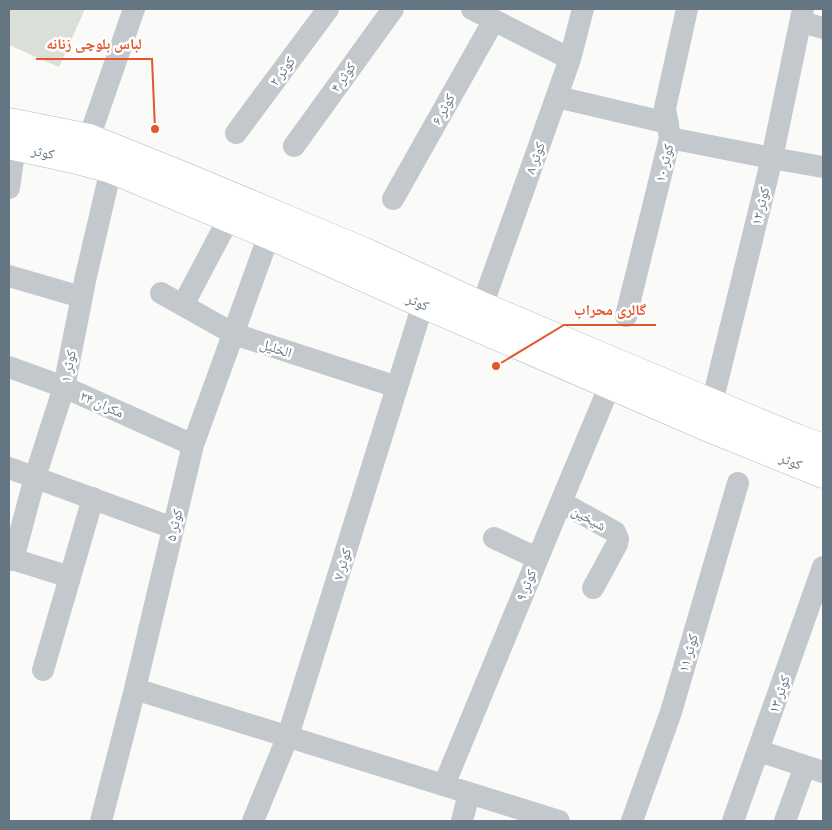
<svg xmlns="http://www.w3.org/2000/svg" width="832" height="830" viewBox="0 0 832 830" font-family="Roboto,'Noto Naskh Arabic',sans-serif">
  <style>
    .pitch { fill: #dadfd7 }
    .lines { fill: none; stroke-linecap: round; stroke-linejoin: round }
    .major-casing { stroke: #b5babe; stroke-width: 29 }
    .minor { stroke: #c3c8cc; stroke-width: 22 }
    .major { stroke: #fff; stroke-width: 28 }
    .labels { text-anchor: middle; stroke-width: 5; stroke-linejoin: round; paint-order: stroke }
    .street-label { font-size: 14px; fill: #657683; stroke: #fff }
    .leader { fill: none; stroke: #e4572e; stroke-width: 2 }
    .callout-dot { fill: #e4572e; stroke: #fff; stroke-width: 2 }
    .callout-label { font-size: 15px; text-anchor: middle; font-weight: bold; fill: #e4572e; stroke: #fff; stroke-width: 5; stroke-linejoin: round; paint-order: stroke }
  </style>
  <rect width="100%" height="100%" fill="#fafaf8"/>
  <path class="pitch" d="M9,9H85L59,67L9,45Z"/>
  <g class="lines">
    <defs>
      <path id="major" d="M9,122L89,138L186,177L365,252L482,306L712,403L796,438L823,448
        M9,145L73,159L111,169L269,235L423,304L702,425L823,474"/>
    </defs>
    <use href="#major" class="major-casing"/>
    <path class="minor" d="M472,9L570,59
      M801,22L823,28
      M557,97L668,123
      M236,133L328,9
      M89,138L134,9
      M670,138L772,158L823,167
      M294,146L393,9
      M9,188L15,146
      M393,199L494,20
      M9,276L81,297
      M161,293L234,334L397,387
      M183,305L229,218
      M482,306L570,59L583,9
      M626,316L670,138L665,108L687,9
      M9,367L64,387L193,445
      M712,403L772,158L803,9
      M9,468L173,528
      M561,502L615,532L618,539L617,544L593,588
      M494,538L537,558
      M9,558L70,577
      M13,560L35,477L64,387L86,276L111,169
      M43,670L93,498
      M135,689L559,821
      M759,751L823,772
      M444,785L561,502L610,385
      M101,821L135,689L193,445L269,235
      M253,821L288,736L423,304
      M462,821L469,793
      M632,821L671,712L738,483
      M733,821L823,567
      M785,821L805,766"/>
    <use href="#major" class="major"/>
  </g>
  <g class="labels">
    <g class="street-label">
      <text transform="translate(282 71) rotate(-53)" y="5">کوثر ۲</text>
      <text transform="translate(343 77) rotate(-55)" y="5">کوثر ۴</text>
      <text transform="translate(443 109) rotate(-61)" y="5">کوثر ۶</text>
      <text transform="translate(43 152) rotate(12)" y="5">کوثر</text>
      <text transform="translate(535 158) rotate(-70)" y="5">کوثر ۸</text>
      <text transform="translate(664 163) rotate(-76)" y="5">کوثر ۱۰</text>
      <text transform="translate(760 206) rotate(-76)" y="5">کوثر ۱۲</text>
      <text transform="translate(418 302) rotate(24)" y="5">کوثر</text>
      <text transform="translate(276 348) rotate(18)" y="5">الخلیل</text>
      <text transform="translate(68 366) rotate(-79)" y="5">کوثر ۱</text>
      <text transform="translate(102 404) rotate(24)" y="5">مکران ۲۴</text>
      <text transform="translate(791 461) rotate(22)" y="5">کوثر</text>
      <text transform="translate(589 518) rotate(29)" y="5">شیخین</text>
      <text transform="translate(174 525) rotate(-77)" y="5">کوثر ۵</text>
      <text transform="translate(342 564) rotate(-73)" y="5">کوثر ۷</text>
      <text transform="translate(526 585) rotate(-68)" y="5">کوثر ۹</text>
      <text transform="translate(688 653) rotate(-74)" y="5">کوثر ۱۱</text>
      <text transform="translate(779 694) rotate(-71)" y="5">کوثر ۱۳</text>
    </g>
  </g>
  <path class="leader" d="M155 129L152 59H36M496 366L564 325H656"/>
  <g class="callout-dot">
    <circle cx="155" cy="129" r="5"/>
    <circle cx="496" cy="366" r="5"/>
  </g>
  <g class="callout-label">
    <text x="94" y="49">لباس بلوچی زنانه</text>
    <text x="610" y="315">گالری محراب</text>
  </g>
  <rect width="832" height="830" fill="none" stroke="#657683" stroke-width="20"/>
</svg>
